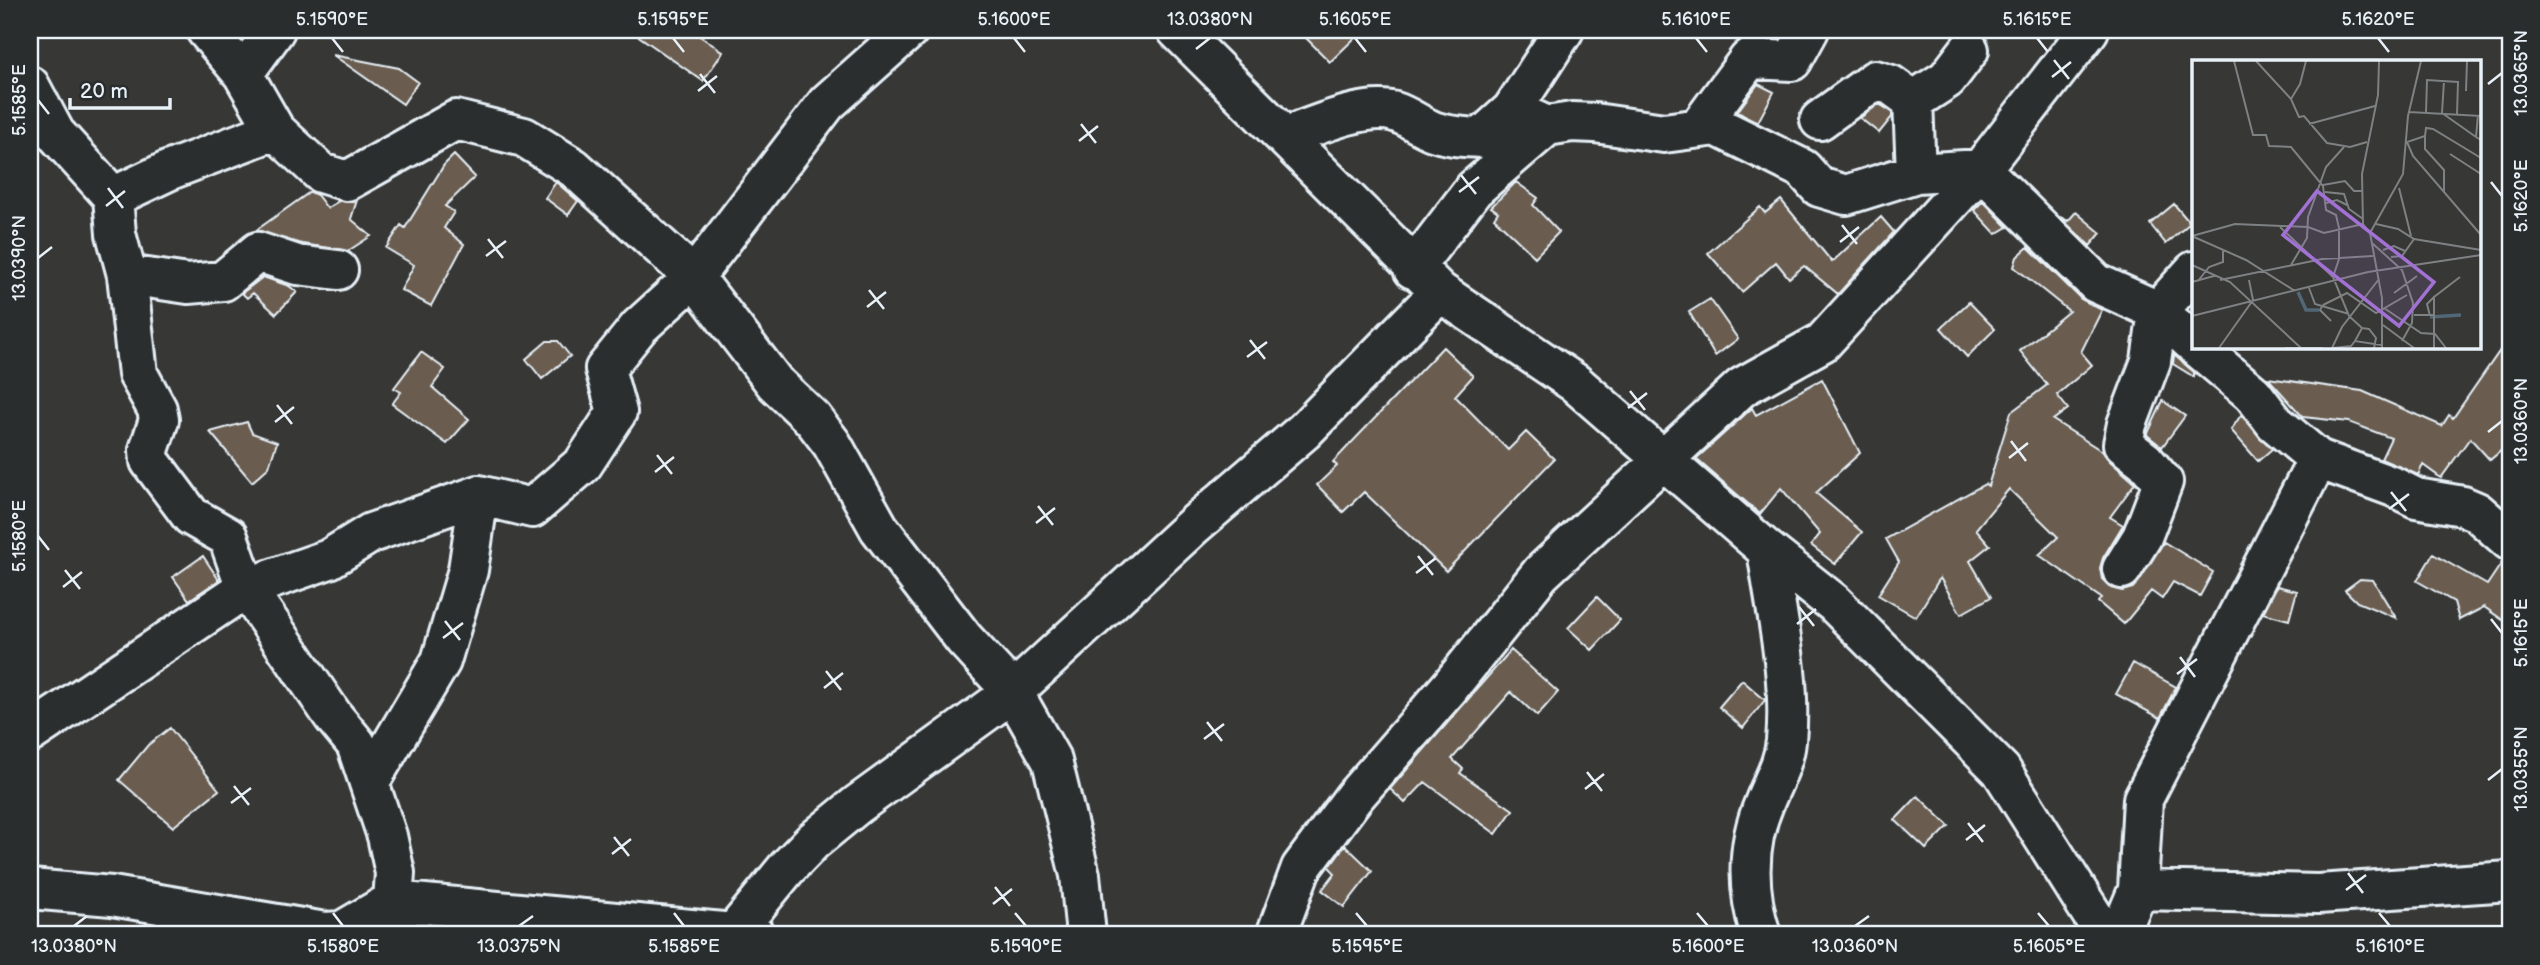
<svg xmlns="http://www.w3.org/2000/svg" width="2540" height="965" viewBox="0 0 2540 965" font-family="'Balsamiq Sans',sans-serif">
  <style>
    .building { fill: #6a5d50; stroke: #e8f1f8; stroke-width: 2 }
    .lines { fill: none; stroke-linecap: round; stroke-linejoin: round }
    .street-casing { stroke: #e8f1f8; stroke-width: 44 }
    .street { stroke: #2a2d2e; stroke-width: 38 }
    .ticks { fill: none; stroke: #e8f1f8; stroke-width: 2.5 }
    .inset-river { fill: none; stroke: #516775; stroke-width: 3.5 }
    .inset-road { fill: none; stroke: #7e8183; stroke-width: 2 }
    .view { fill: #a171d3; fill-opacity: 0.15; stroke: #a171d3; stroke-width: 3.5 }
    .inset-edge { fill: none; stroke: #e8f1f8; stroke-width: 3.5 }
    .neatline { fill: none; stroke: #e8f1f8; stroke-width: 2.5 }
    .ticks-label { font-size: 18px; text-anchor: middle; fill: #e8f1f8 }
  </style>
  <rect width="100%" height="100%" fill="#373735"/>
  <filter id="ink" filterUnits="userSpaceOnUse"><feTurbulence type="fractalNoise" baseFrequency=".0143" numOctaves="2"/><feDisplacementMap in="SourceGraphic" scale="14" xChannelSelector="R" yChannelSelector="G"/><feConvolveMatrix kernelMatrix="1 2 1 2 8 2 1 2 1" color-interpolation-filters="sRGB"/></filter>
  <g filter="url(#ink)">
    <path class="building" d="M630,30H691L723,52L703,81Z
      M1298,30H1363L1330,62Z
      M333,55L399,68L418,82L403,104Z
      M1758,84L1774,92L1758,122L1737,112Z
      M1879,104L1892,112V117L1879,133L1860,118Z
      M454,155L475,177L445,206L454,212L444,228L464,244L431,306L401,290L414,265L386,248L401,225L405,228L444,165Z
      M556,182L578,201L568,215L545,198Z
      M1516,182L1538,198L1533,205L1559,232L1535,257L1494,218L1498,212L1491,207Z
      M310,192L317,195L327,208L339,201L357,200L351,219L371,236L348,251L302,244L255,231Z
      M1781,200L1832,262L1881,217L1894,232L1838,294L1804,266L1789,278L1776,262L1742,292L1708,253L1760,207L1765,213Z
      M1983,201L2008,227L1996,234L1974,210Z
      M2174,204L2190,223L2166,244L2150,224Z
      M2076,212L2101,233L2090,246L2060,217L2068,221Z
      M2028,247L2081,299L2102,310L2081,352L2092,365L2057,395L2068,409L2053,420L2102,451L2110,461L2135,483L2110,517L2123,525L2103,558L2100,568L2102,579L2111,588L2122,591L2133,588L2164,542L2213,572L2200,596L2173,582L2162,599L2151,591L2124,624L2098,602L2101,598L2039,555L2058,537L2009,489L1976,529L1990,545L1970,561L1991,597L1961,614L1940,578L1916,617L1878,595L1899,562L1886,539L1985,484L1988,486L2011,412L2047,385L2020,351L2069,311L2014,267L2017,257Z
      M263,277L289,286L297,292L276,314L253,293L247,298L242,293Z
      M1710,299L1738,339L1715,356L1689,312Z
      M1969,302L1995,329L1967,357L1941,328Z
      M2510,336V443L2490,460L2470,438L2441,478L2423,465L2418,475L2381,459L2391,438L2349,422L2303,417L2268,378L2362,391L2442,426L2449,415L2453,418Z
      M547,341H558L570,356L542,379L526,359Z
      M1443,347L1473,376L1455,396L1508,450L1526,432L1554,459L1446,571L1364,492L1343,512L1317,485L1337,466L1333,462Z
      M421,352L445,369L432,387L469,419L447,444L392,404L401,392L394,388Z
      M2174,355L2194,372V377L2173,364Z
      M1822,379L1860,453L1816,493L1862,532L1835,564L1811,545L1820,534L1781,488L1760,514L1696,459L1752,408L1756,415Z
      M2163,401L2185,416L2162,447L2147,435Z
      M2241,415L2272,449L2258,461L2231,430Z
      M247,422L252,433L277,442L269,467L252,482L210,432Z
      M2433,554L2487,585L2503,561L2510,562V625L2484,607L2459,620L2454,602L2417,581Z
      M203,556L219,580L189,600L173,577Z
      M2360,579L2373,580L2396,618L2357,602L2345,590Z
      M2277,586L2297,591L2289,620L2263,613Z
      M1597,597L1620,620L1592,650L1568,628Z
      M1511,650L1558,692L1537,716L1511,692L1452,759L1463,769L1460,773L1513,810L1496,834L1425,782L1405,803L1390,789Z
      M2133,663L2176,687L2160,718L2116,694Z
      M1742,680L1765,700L1743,728L1719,707Z
      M170,728L219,790L173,827L119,780L148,745Z
      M1918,796L1949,826L1926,849L1895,820Z
      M1345,845L1372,871L1344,907L1322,890L1335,873L1329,867Z"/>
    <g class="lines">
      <defs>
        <path id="street" d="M206,30L243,74L275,130L321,173L347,181L456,120L524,137L574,168L694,277L775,383L813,419L832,444L879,528L964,639L1013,692L1052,761L1080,875L1086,935
          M1177,30L1440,292L1575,383L1767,550L1834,603L2001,770L2105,935
          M243,74L275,30
          M30,86L55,133L113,197L116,234L127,275L138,374L157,409L159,420L149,450L150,461L191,516L228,537L246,588L333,716L356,744L387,836L395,873L393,901L399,935
          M1913,101L1916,173
          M1512,110L1564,30
          M1820,120L1875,80L1891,85L1913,101L1947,79L1969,50
          M1699,127L1749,59L1792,61L1809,30
          M1285,137C1312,127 1366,103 1395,112C1408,116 1420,126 1433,131C1449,137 1465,137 1481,138L1512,110L1547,126
          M113,197L170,170L275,130
          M1413,269L1474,189L1547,126L1572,122L1595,123L1664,133L1716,126L1803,169L1819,187L1846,195L1916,173L1981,169L2096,283L2158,311L2194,344
          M127,275L188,284L223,281L258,252L297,265L338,270
          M2196,346L2253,394L2275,423L2318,459L2394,487L2416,498L2463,506L2477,512L2510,541
          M2122,569L2142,537L2163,482L2145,461L2123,444L2127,424L2151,361L2158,311L2194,271
          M30,733L246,588L329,559L371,533L479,495L532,508L583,464L617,412L605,369L639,327L694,277L827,103L909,30
          M369,783L441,661L468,570L479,495
          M30,889L112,896L325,932L342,931L393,901L755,935
          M2138,890L2318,894L2510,881
          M732,935L786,869L813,841L857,805L1013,692L1193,526L1304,431L1440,292
          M1276,935L1301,868L1354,797L1449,688L1541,573L1742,387L1823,342L1981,169L2089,30
          M1761,935C1747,891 1746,845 1765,801C1773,781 1784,763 1786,741C1792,679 1776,612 1767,550
          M2119,935L2138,890L2143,799L2318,459"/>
      </defs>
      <use href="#street" class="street-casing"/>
      <use href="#street" class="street"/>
    </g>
  </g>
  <path class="ticks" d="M332,38L343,52M673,38L684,52M1014,38L1025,52M1355,38L1366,52M1696,38L1707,52M2037,38L2048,52M2378,38L2389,52M1196,49L1210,38M2054,60L2069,79M700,74L715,93M2052,77L2071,62M2488,84L2502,73M698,91L717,76M38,100L49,114M1081,124L1096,143M1079,141L1098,126M1461,175L1476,194M2491,182L2502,196M108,188L123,208M1459,192L1479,177M106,206L125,191M1842,225L1857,244M488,239L503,258M1840,242L1859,227M486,256L506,241M38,258L52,247M869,290L884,309M867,307L886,292M1250,340L1265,359M1247,357L1267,342M1630,391L1645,410M277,405L292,424M1628,408L1647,393M275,422L294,407M2488,432L2502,421M2011,441L2026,461M657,455L672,474M2009,458L2028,443M655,472L674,457M2391,492L2406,511M1038,506L1053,525M2389,509L2409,494M1036,523L1055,508M38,536L49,550M1418,556L1433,575M65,570L80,589M1416,573L1436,558M63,587L82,572M1799,607L1814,626M2491,619L2502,633M445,621L460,640M1797,624L1816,609M443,638L463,623M2180,657L2195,677M826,671L841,690M2177,674L2197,659M824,688L843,673M1207,722L1222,741M1204,739L1224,724M1587,772L1602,791M2488,780L2502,769M234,786L249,805M1585,789L1604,774M231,803L251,788M1968,823L1983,842M614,837L629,856M1966,840L1985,825M612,854L631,839M2348,873L2363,893M995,887L1010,906M2346,890L2366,875M993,904L1012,889M333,913L343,926M674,913L684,926M1015,913L1026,926M1356,913L1367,926M1697,913L1708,926M2038,913L2049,926M2379,913L2390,926M74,926L87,916M519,926L533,916M1855,926L1869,916"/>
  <g transform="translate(2192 60)">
    <rect width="289" height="289" fill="#373735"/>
    <path class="inset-river" d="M106,232L114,250H127M238,257L269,255"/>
    <path class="inset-road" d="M42,1L61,75H74L77,86L99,87L131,126L134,150L144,155L147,168V199L141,217L157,256L170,268M64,1L99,39L107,57L112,56L135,83L158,87L175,82M274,31L275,1M99,39L108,24L114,1M217,52L289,56M234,53L235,20L266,22L265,54M250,53L284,77M250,53L252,21M286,55L284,77L289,80M117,64L183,46M233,76V89L252,110V133M258,94L289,114M289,98L241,69L234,68L233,76L215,82L221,96L289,175M131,125L153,121L162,131H170M207,128L219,176M133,132L152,134L157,149L171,159M134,143L145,140L155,145M184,164L206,169L222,179L289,190M88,167L141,217M178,173L171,164L170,114L186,35L187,1M0,176L43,164L116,167L132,173L171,164M2,177L54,200L103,231M180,183L210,210L221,243L220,263L210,281M191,190L202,186L213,191M199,197L210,196L222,179M0,205L38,222L109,288M99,205L115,178L116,157L134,107L152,87M28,220L130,199L181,196M6,221L17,207L31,202V190M0,222L22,216M117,228L123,244L157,254M202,233L225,216M131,245L155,233L184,253L215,235M131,245L128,250L139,261M192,248L229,273L243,274L254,288M222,255H242V237L268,217M242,255V288M0,256L176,212L289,195M238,256L235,244L242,237M191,265L222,288M163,281L170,268L177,269L184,278L182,288M27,288L61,240L57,220M93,288H131M140,288L150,267L187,219M141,288L159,286L163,281L189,285M190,288V238L178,173L211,114L216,56L229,1"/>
    <path class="view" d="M125,131L242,222L207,266L91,175Z"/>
    <rect width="289" height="289" class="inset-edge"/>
  </g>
  <rect width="2540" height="965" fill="none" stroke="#2a2d2e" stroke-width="77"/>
  <path d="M70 98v10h100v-10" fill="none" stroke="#e8f1f8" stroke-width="3.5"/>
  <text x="80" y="98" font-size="21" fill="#e8f1f8" stroke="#2a2d2e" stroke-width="5" paint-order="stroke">20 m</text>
  <rect x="38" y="38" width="2464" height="888" class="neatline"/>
  <g class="ticks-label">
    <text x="332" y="25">5.1590°E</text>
    <text x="673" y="25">5.1595°E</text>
    <text x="1014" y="25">5.1600°E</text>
    <text x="1210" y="25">13.0380°N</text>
    <text x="1355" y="25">5.1605°E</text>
    <text x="1696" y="25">5.1610°E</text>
    <text x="2037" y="25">5.1615°E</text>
    <text x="2378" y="25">5.1620°E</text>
    <text transform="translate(2521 73) rotate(-90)" y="6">13.0365°N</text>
    <text transform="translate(19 100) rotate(-90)" y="6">5.1585°E</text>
    <text transform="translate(2521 196) rotate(-90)" y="6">5.1620°E</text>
    <text transform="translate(19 258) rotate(-90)" y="6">13.0390°N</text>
    <text transform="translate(2521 421) rotate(-90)" y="6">13.0360°N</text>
    <text transform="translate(19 536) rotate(-90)" y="6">5.1580°E</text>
    <text transform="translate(2521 633) rotate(-90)" y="6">5.1615°E</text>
    <text transform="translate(2521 769) rotate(-90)" y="6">13.0355°N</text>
    <text x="74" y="952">13.0380°N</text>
    <text x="343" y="952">5.1580°E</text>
    <text x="519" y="952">13.0375°N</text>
    <text x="684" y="952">5.1585°E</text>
    <text x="1026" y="952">5.1590°E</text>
    <text x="1367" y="952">5.1595°E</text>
    <text x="1708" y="952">5.1600°E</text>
    <text x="1855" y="952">13.0360°N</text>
    <text x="2049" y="952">5.1605°E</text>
    <text x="2390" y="952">5.1610°E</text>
  </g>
</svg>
